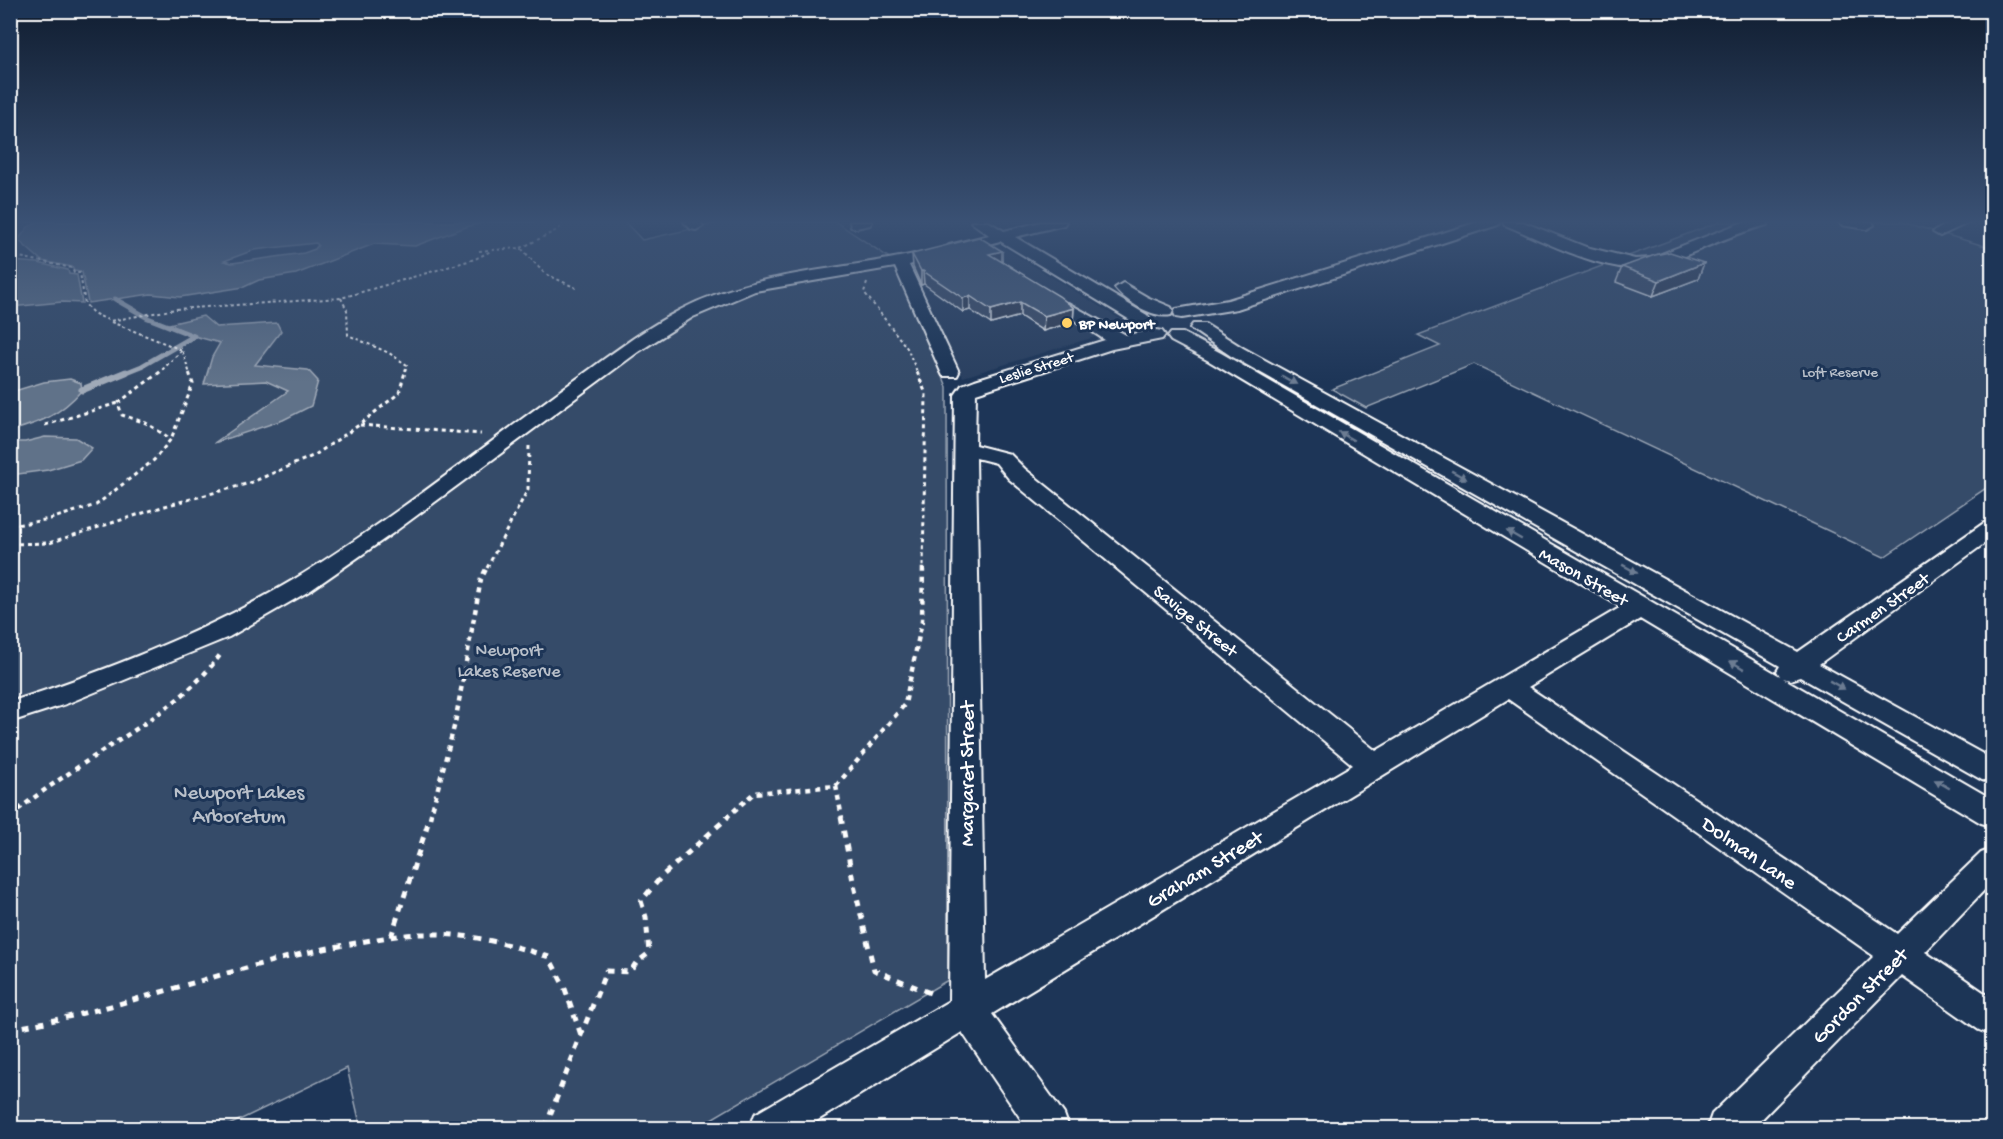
<svg xmlns="http://www.w3.org/2000/svg" width="2003" height="1139" viewBox="0 0 2003 1139" font-family="'Gochi Hand',sans-serif">
  <style>
    .built { fill: #2a4161 }
    .green { fill: #364b69; stroke: #9aa5b4; stroke-width: 1.5 }
    .water { fill: #617289; stroke: #a0aab8; stroke-width: 1.5; fill-rule: evenodd }
    .lines { fill: none; stroke-linecap: round; stroke-linejoin: round }
    .stream-far1 { stroke: #a0aab8; stroke-width: 5 }
    .stream { stroke: #a0aab8; stroke-width: 7 }
    .minor-casing { stroke: #fff; stroke-width: 4 }
    .path-far3 { stroke: #fff; stroke-width: 2; stroke-dasharray: 3 3; stroke-linecap: butt }
    .path-far2 { stroke: #fff; stroke-width: 3; stroke-dasharray: 4 4; stroke-linecap: butt }
    .path-far1 { stroke: #fff; stroke-width: 4.5; stroke-dasharray: 5 5; stroke-linecap: butt }
    .path { stroke: #fff; stroke-width: 5; stroke-dasharray: 7 7; stroke-linecap: butt }
    .minor { fill: #1d3557; fill-rule: evenodd }
    .wall { fill: #405068; stroke: #fff; stroke-width: 1.5 }
    .shaded-wall { fill: #344155; stroke: #fff; stroke-width: 1.5 }
    .building { fill: #4a5d79; stroke: #fff; stroke-width: 1.5 }
    .oneway { fill: #6c7c92 }
    .poi-dot { fill: #ffd166; stroke: #1d3557; stroke-width: 2 }
    .labels { text-anchor: middle; stroke-width: 6; stroke-linejoin: round; paint-order: stroke }
    .far-poi-label { font-size: 15px; font-weight: bold; fill: #fff; stroke: #1d3557; text-anchor: start }
    .far-street-label { font-size: 15px; fill: #fff; stroke: #1d3557 }
    .far-park-label { font-size: 15px; fill: #b9c0ca; stroke: #1d3557 }
    .street-label { font-size: 18px; fill: #fff; stroke: #1d3557 }
    .park-label { font-size: 18px; fill: #b9c0ca; stroke: #1d3557 }
    .near-street-label { font-size: 21px; fill: #fff; stroke: #1d3557 }
    .near-park-label { font-size: 21px; fill: #b9c0ca; stroke: #1d3557 }
  </style>
  <rect width="100%" height="100%" fill="#1d3557"/>
  <filter id="ink" filterUnits="userSpaceOnUse"><feTurbulence type="fractalNoise" baseFrequency=".0167" numOctaves="2"/><feDisplacementMap in="SourceGraphic" scale="12" xChannelSelector="R" yChannelSelector="G"/><feConvolveMatrix kernelMatrix="1 2 1 2 8 2 1 2 1" color-interpolation-filters="sRGB"/></filter>
  <g filter="url(#ink)">
    <path class="built" d="M993,241L1120,319L1121,329L963,377L905,264Z"/>
    <path class="green" d="M10,222H625L642,240L723,222H836L897,263L947,387L948,980L696,1128H361L347,1068L223,1128H11Z
      M1719,222H1902L1992,248V484L1884,557L1474,364L1366,408L1332,389L1440,346L1418,335Z"/>
    <path class="water" d="M38,222H486L466,227L415,246L374,244L296,274L259,280L244,287L180,297L151,294L88,303L82,272L74,271L72,267L42,261L18,240L28,227ZM316,243L318,245L315,249L304,253L232,263L224,261L254,250Z
      M11,261L38,263L68,270L69,274L77,275L82,303L62,302L11,307Z
      M203,316L216,327L277,323L281,331L255,365L308,370L318,381L311,406L283,420L214,443L288,391L266,381L204,384L212,357L220,343L194,336L169,324Z
      M70,379L81,383L82,390C60,415 42,422 11,431V392L44,382Z
      M45,437L76,438L92,448L81,460L48,470L11,475V442H25Z"/>
    <g class="lines">
      <path class="stream-far1" d="M115,299L148,318L194,336L142,366L122,374"/>
      <path class="stream" d="M82,390L126,372"/>
      <defs>
        <path id="minor" d="M684,222H700L703,226L696,230L691,229Z
          M850,222H872L870,225L856,228L851,227Z
          M971,222H989L1004,231L1041,222H1066L1064,225L1015,237L1147,315L1150,319L1147,323H1135L1000,241L954,253L949,251L946,248L949,245L989,235Z
          M1478,222H1500L1498,225L1237,309L1182,318L1176,317L1174,313L1176,309L1182,308L1228,300Z
          M1503,222H1523L1586,247L1635,259L1651,258L1735,225L1745,222H1769L1767,225C1740,232 1715,243 1689,254C1678,258 1666,265 1655,267C1608,276 1547,242 1505,225Z
          M1839,222H1872L1874,225L1867,229L1841,225Z
          M1951,222H1970L1940,236L1933,232Z
          M914,254L922,259L919,262L909,265L959,372L957,376H943L941,372L895,267L755,291L693,317L638,352L393,533L311,590L229,637L66,704L10,722V702C105,671 208,631 293,580C385,524 474,454 561,390C600,363 638,332 680,310C753,272 836,271 914,254Z
          M1123,283L1147,297L1171,307L1173,311L1171,315C1154,319 1125,301 1115,288Z
          M1068,303L1126,335L1156,330L1162,331L1165,335L1162,339L1112,349L976,393L975,445L1010,454L1025,469L1376,751L1621,607L1209,361L1171,341L1168,337L1171,333H1183L1221,353L1780,676L1777,671L1780,666L1231,356L1190,328L1193,324H1205L1243,348L1798,652L1984,523L1992,521V538L1819,664L1992,759V783L1982,780L1800,677L1790,680L1783,678L1992,799V826L1981,823L1640,619L1528,687L1897,934L1981,853L1992,849V882L1925,952L1992,998V1035L1979,1030L1902,976L1753,1128H1707L1712,1114L1874,956L1508,699L992,1014L1064,1114L1069,1128H1027L962,1032L805,1128H750L755,1114L949,1001L955,395L962,385L975,380L1105,340L1062,312L1060,308L1062,304ZM976,458L996,463L1009,479L1353,765L985,980Z"/>
      </defs>
      <use href="#minor" class="minor-casing"/>
      <path class="path-far3" d="M521,248L559,229L563,222
        M479,251L489,250
        M10,255L72,268L74,273H80L85,304L93,313L110,321L176,309L341,298L475,259L493,250L521,248L544,273L576,288
        M867,283L864,292L907,348L918,374
        M341,298L347,310L348,335L389,353L407,365L404,374
        M111,322L182,350L190,374
        M158,374L182,350"/>
      <path class="path-far2" d="M160,372L118,403L122,415L146,423L171,439
        M917,372L926,394L923,568
        M45,425L118,403
        M360,425L481,434
        M10,526L50,519L96,505L154,460L171,439L193,384L189,372
        M10,544L49,543L165,506L250,483L315,455L359,425L399,393L405,372
        M487,568L528,489L529,446"/>
      <path class="path-far1" d="M836,786L842,818
        M10,816C40,792 72,771 104,750C147,722 189,697 220,655
        M430,818L455,723L481,579L487,567
        M726,818L754,793L836,786L905,704L922,621L923,567"/>
      <path class="path" d="M841,817L853,881L874,970L935,995
        M391,937L430,817
        M10,1029C118,1010 221,970 329,948C363,942 398,933 433,934C472,934 512,945 549,957L564,986L581,1035
        M545,1128L606,971L630,972L636,963L649,953L646,917L641,901L662,876L728,817"/>
      <use href="#minor" class="minor"/>
    </g>
    <path class="wall" d="M912,254L1002,261L1074,308L1073,322L1043,331L1020,316L991,324L970,310L963,312L924,284L921,285L913,267Z
      M1704,263L1698,279L1653,296L1616,282L1622,267Z"/>
    <path class="shaded-wall" d="M1002,251V264L989,254Z
      M1704,263L1698,279L1653,296L1659,281Z
      M921,271H923L924,284L921,285Z
      M970,296V310L963,312V298Z
      M1020,302V316L991,324V310Z
      M1074,308L1073,322L1043,331L1044,316Z"/>
    <path class="building" d="M979,237L1002,251L989,254L1059,296L1074,308L1044,316L1020,302L991,310L970,296L963,298L923,271H921L912,254Z
      M1670,252L1704,263L1659,281L1622,267L1655,255Z"/>
    <defs><path id="oneway-solid" d="M-6-.8H1V-3.2L6.5 0L1 3.2V.8H-6Z" transform="scale(1.5)"/></defs>
    <g class="oneway">
      <use href="#oneway-solid" transform="translate(1289 380) rotate(29)"/>
      <use href="#oneway-solid" transform="translate(1346 436) rotate(-150)"/>
      <use href="#oneway-solid" transform="translate(1459 475) rotate(29)"/>
      <use href="#oneway-solid" transform="translate(1514 535) rotate(-150)"/>
      <use href="#oneway-solid" transform="translate(1630 569) rotate(29)"/>
      <use href="#oneway-solid" transform="translate(1737 665) rotate(-150)"/>
      <use href="#oneway-solid" transform="translate(1837 685) rotate(29)"/>
      <use href="#oneway-solid" transform="translate(1942 784) rotate(-150)"/>
    </g>
  </g>
  <linearGradient id="sky" x2="0" y2="1"><stop stop-color="#101d30"/><stop offset="0.58" stop-color="#3a5174"/><stop offset="1" stop-color="#3a5174" stop-opacity="0"/></linearGradient>
  <rect width="2003" height="382" fill="url(#sky)"/>
  <circle class="poi-dot" cx="1067" cy="323" r="6"/>
  <g class="labels">
    <g class="far-poi-label">
      <text x="1079" y="328">BP Newport</text>
    </g>
    <g class="far-street-label">
      <text transform="translate(1036 367) rotate(-17)" y="5">Leslie Street</text>
    </g>
    <g class="far-park-label">
      <text x="1840" y="376">Loft Reserve</text>
    </g>
    <g class="street-label">
      <text transform="translate(1584 576) rotate(30)" y="6">Mason Street</text>
      <text transform="translate(1882 607) rotate(-35)" y="6">Carmen Street</text>
      <text transform="translate(1196 620) rotate(39)" y="6">Savige Street</text>
    </g>
    <g class="park-label">
      <text x="509" y="655">Newport<tspan x="509" dy="21">Lakes Reserve</tspan></text>
    </g>
    <g class="near-street-label">
      <text transform="translate(966 774) rotate(-90)" y="7">Margaret Street</text>
      <text transform="translate(1750 852) rotate(35)" y="7">Dolman Lane</text>
      <text transform="translate(1204 868) rotate(-31)" y="7">Graham Street</text>
      <text transform="translate(1859 995) rotate(-45)" y="7">Gordon Street</text>
    </g>
    <g class="near-park-label">
      <text x="239" y="798">Newport Lakes<tspan x="239" dy="24">Arboretum</tspan></text>
    </g>
  </g>
  <rect width="2003" height="1139" fill="none" stroke="#1d3557" stroke-width="36"/>
  <rect x="18" y="18" width="1967" height="1103" fill="none" stroke="#fff" stroke-width="2" filter="url(#ink)"/>
</svg>
